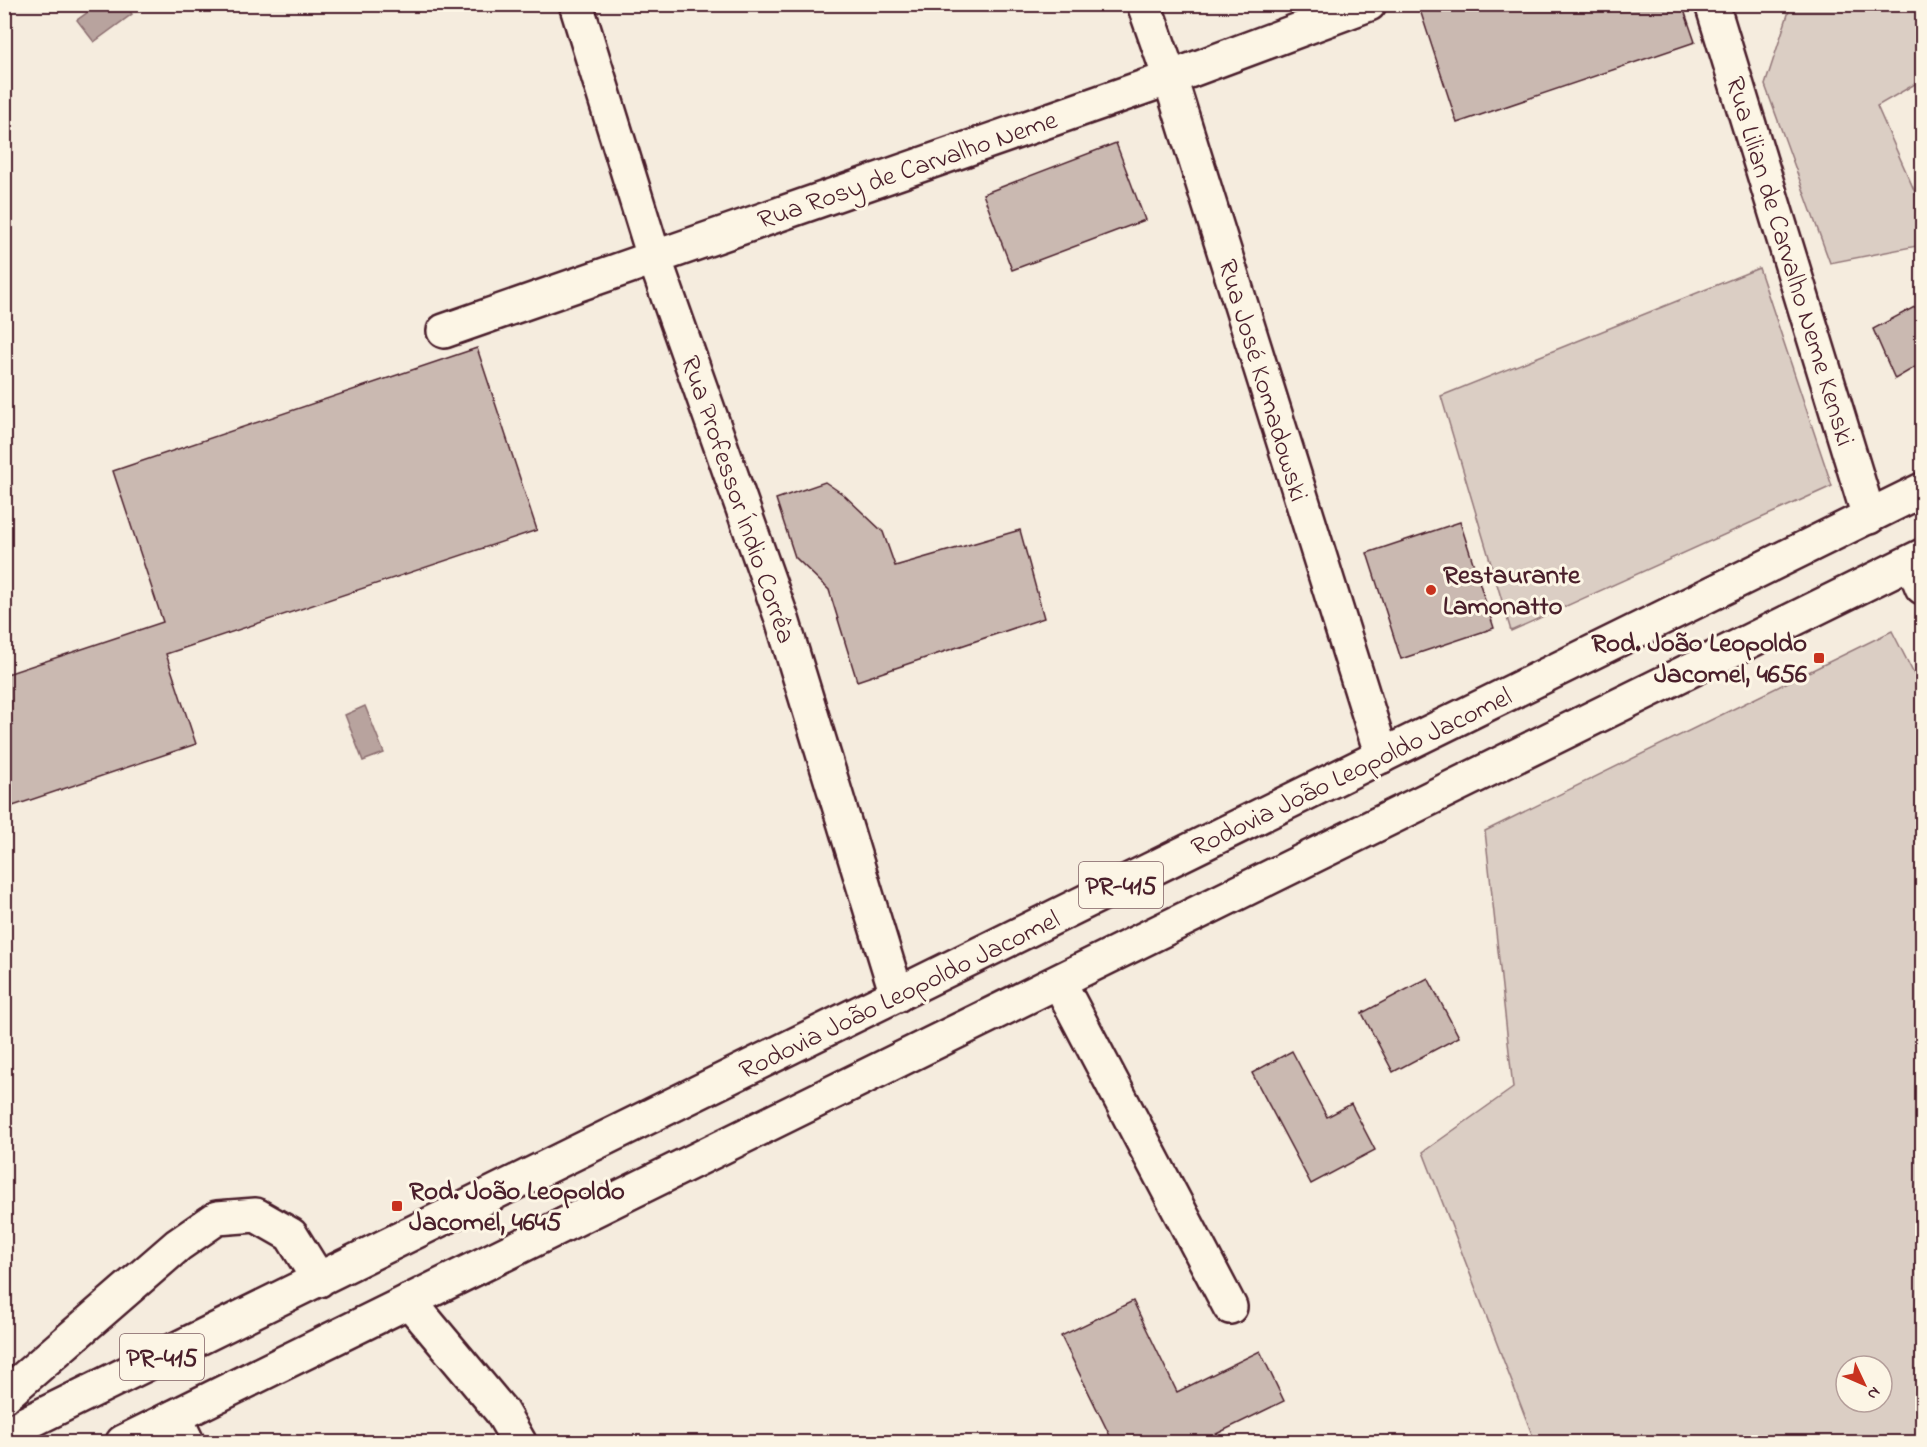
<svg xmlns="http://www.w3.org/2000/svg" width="1927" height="1447" viewBox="0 0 1927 1447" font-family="'Indie Flower',sans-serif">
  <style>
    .green { fill: #dbcec4; stroke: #927678; stroke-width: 1.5; fill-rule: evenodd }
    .water { fill: #b8a39e; stroke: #8c6e70; stroke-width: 1.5 }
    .building { fill: #cab9b1; stroke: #4a1f2b; stroke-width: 1.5 }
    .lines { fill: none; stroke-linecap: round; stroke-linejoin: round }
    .minor-casing { stroke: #4a1f2b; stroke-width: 38 }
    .highway-casing { stroke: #4a1f2b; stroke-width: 38 }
    .minor { stroke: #fcf5e5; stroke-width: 33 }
    .highway { stroke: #fcf5e5; stroke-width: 33 }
    .poi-dot { fill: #c8321e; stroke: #fcf5e5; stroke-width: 2 }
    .labels { text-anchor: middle; stroke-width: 6; stroke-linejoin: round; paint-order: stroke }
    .shield { fill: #fcf5e5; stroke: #7f5f63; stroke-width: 1.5 }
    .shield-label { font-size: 26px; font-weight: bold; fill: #4a1f2b }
    .street-label { font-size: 27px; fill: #4a1f2b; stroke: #fcf5e5 }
    .poi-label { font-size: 27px; font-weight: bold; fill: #4a1f2b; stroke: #fcf5e5; text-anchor: start }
  </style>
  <rect width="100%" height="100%" fill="#f5ecde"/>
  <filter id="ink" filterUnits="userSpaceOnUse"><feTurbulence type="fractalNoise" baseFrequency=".0167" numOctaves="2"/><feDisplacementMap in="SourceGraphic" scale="12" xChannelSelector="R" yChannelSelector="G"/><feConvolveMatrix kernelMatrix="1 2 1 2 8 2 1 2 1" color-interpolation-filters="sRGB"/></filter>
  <g filter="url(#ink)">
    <path class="green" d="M1791,5H1922V80L1877,106L1922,208V245L1830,263L1765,85Z
      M1759,268L1832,486L1511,631L1441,396Z
      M1892,631L1922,690V1442H1535L1423,1152L1513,1088L1485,831ZM1846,1366H1882V1402H1846Z"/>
    <path class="water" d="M98,5H125L132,14L94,42L77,20Z
      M365,706L384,753L363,761L345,715Z"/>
    <path class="building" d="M1425,4H1682L1695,42L1457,123L1419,7Z
      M1116,143L1145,220L1012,270L983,194Z
      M1922,303V363L1895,379L1873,329Z
      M477,348L537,530L166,654L196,744L4,809V675L163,622L113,471Z
      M825,482L844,495L883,532L895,566L1020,530L1044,618L857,681L829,590L795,557L776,499Z
      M1460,522L1494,628L1401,659L1367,553Z
      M1428,978L1459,1037L1393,1072L1362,1013Z
      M1292,1051L1327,1117L1351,1104L1375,1150L1311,1184L1252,1073Z
      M1133,1301L1177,1392L1260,1351L1284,1401L1200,1442H1113L1061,1336Z"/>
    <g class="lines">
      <defs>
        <path id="minor" d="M576,4L654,257L782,619L897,995
          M1144,4L1170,78L1382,756
          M1712,4L1869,517
          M444,331L1170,78L1369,4
          M1912,562L1922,587
          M1059,982L1230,1307
          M409,1301L501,1411L519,1442
          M175,1417L187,1442"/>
        <path id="highway" d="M4,1396L178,1245L217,1218L256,1215L291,1235L319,1280
          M4,1434L1922,490
          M123,1442L1922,556"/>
      </defs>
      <use href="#minor" class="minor-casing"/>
      <use href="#highway" class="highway-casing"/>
      <use href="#minor" class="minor"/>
      <use href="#highway" class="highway"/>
    </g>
  </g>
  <g class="poi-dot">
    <circle cx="1431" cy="590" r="6"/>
    <rect x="1813" y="652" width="12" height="12" rx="3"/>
    <rect x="391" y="1200" width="12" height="12" rx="3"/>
  </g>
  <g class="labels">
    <g class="shield">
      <rect x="1079" y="862" width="84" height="46" rx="4.5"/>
      <rect x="120" y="1334" width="84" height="46" rx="4.5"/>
    </g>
    <g class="shield-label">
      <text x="1121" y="894">PR-415</text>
      <text x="162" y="1366">PR-415</text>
    </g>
    <g class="street-label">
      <text transform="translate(907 169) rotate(-19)" y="9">Rua Rosy de Carvalho Neme</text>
      <text transform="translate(1791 261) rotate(73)" y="9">Rua Lilian de Carvalho Neme Kenski</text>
      <text transform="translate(1264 380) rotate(73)" y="9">Rua José Komadowski</text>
      <text transform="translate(739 499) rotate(71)" y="9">Rua Professor Índio Corrêa</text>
      <text transform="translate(1351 771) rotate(-26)" y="9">Rodovia João Leopoldo Jacomel</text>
      <text transform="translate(899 994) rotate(-26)" y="9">Rodovia João Leopoldo Jacomel</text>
    </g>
    <g class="poi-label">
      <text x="1443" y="583">Restaurante<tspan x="1443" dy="31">Lamonatto</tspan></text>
      <text x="1807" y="651" text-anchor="end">Rod. João Leopoldo<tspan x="1807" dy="31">Jacomel, 4656</tspan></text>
      <text x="409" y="1199">Rod. João Leopoldo<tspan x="409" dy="31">Jacomel, 4645</tspan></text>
    </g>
  </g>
  <rect width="1927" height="1447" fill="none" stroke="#fcf5e5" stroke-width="24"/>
  <rect x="12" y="12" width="1903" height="1423" fill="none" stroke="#4a1f2b" stroke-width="2" filter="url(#ink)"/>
  <g transform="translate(1864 1384) rotate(134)"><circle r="28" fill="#fcf5e5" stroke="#b59f9b" stroke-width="1.5"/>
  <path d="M0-4.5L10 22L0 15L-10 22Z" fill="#c8321e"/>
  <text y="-9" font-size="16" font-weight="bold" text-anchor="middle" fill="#4a1f2b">N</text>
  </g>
</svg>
